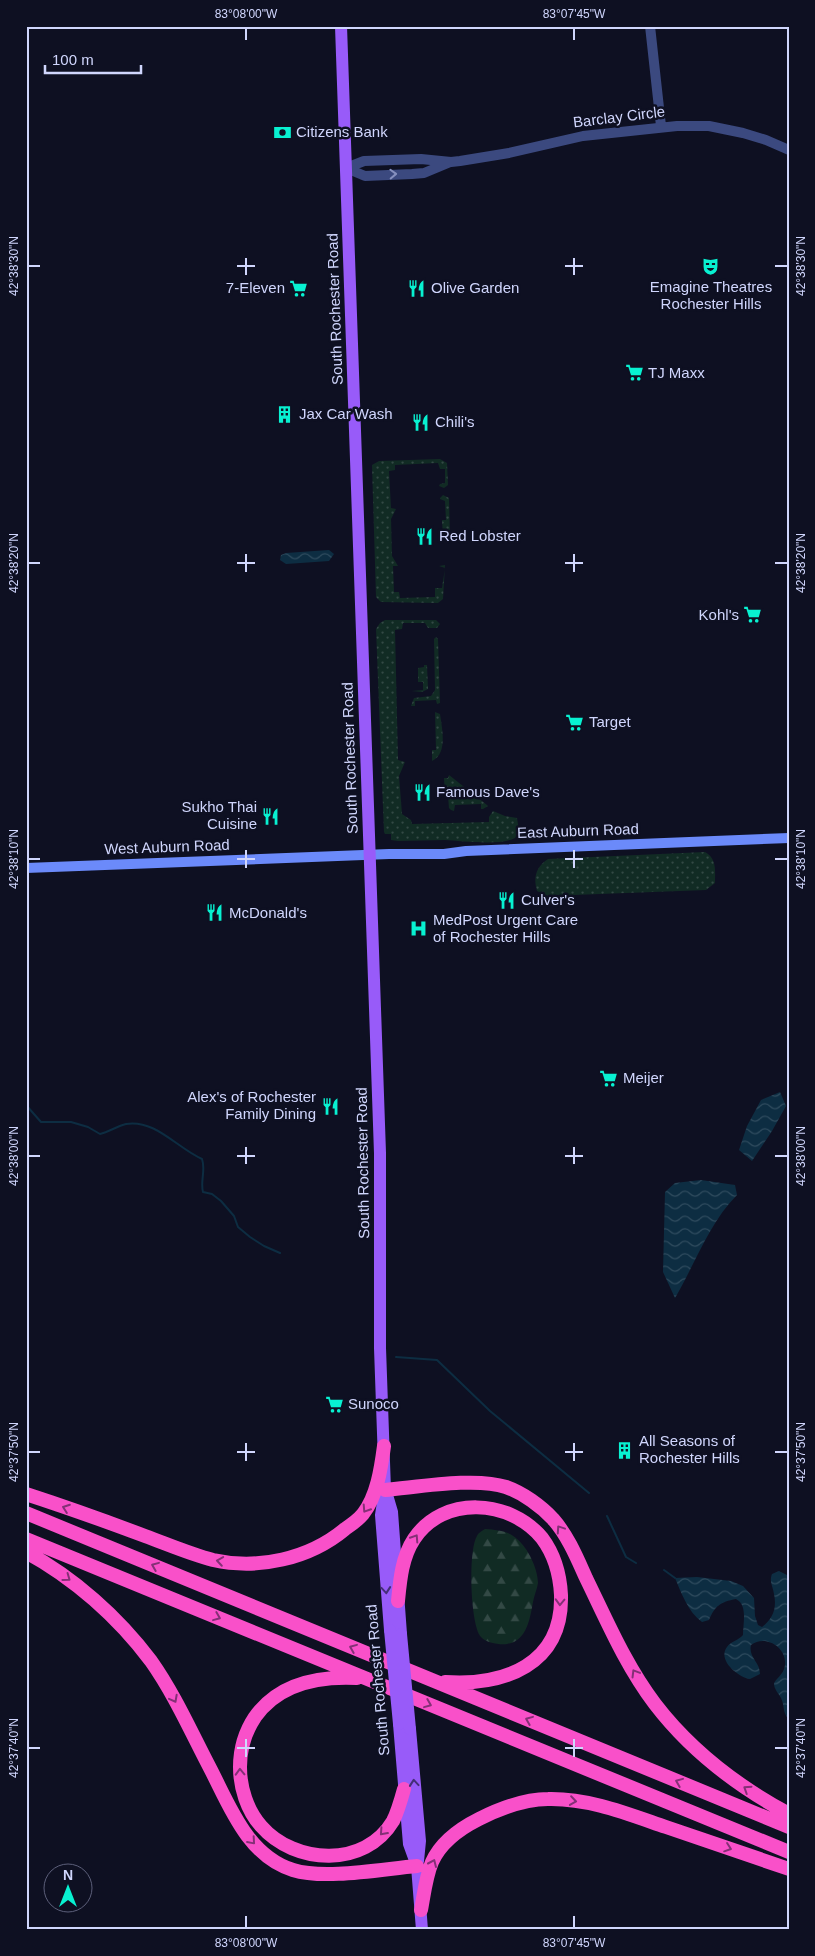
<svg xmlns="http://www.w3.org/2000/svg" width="815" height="1956" viewBox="0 0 815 1956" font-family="Arial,sans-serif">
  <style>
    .grass { fill: url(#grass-dots) }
    .forest { fill: url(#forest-firs) }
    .water { fill: url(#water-waves) }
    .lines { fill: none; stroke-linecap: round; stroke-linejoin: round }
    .stream { stroke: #0d2d42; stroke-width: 2 }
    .tertiary { stroke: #3b497f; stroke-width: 10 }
    .secondary { stroke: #6b8afa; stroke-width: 10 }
    .primary { stroke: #985bf9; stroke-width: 12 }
    .motorway { stroke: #f950c9; stroke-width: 14 }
    .primary-bridge { stroke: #985bf9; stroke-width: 12 }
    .oneway { stroke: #8690be }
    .oneway2 { stroke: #843076 }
    .oneway3 { stroke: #452e78 }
    .ticks { fill: none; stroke: #d0d6fd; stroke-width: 2 }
    .labels { text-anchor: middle; stroke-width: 5; stroke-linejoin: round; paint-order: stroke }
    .street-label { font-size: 15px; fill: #d0d6fd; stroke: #0e1022 }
    .poi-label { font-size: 15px; fill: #d0d6fd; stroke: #0e1022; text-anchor: start }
    .neatline { fill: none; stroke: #d0d6fd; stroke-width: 2 }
    .ticks-label { font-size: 12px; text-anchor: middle; fill: #d0d6fd }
  </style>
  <defs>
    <pattern id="grass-dots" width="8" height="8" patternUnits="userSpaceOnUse" patternTransform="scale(1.25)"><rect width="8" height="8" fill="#112b24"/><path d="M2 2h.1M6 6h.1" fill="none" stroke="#334945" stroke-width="1.8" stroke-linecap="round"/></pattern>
    <pattern id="forest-firs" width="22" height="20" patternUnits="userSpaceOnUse" patternTransform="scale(1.25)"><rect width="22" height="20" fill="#112b24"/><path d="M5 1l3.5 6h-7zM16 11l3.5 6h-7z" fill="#334945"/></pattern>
    <pattern id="water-waves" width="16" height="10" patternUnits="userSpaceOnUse" patternTransform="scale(1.25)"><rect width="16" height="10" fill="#0d2d42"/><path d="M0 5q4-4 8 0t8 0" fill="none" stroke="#2f4b5e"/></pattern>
  </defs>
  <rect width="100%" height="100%" fill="#0e1022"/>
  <path class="grass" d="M440,459L447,463L448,485L444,488L439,486L440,484L445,483V469H440L438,463L395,465V470L389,471L391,508L396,509L391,519L392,556L398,566H393L394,592H399L400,598L435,597V588H442L445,568L439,566L445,565L443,599L438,603L381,602L376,597L372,465L379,461Z
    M443,495L449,498L450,536L447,540L443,538L442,520H446L445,501L440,499V498Z
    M385,620H436L440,624L437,628H428L425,623H403L402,629L395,630L398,760L405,762L399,776L402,814L411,820L412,824L489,822V817L493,811L505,816L517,818L519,831L515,838C500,846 462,841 445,840C429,840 414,841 398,841L391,840V834H385L384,832L376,629L380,623Z
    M436,637L438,639L440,703L437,704L436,700L415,701V706H411L414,698L431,696L435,690L434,639Z
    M424,665H427L428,689L422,692L412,691L423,690V682H418V668L424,667Z
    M435,712L440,714C442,728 448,754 432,761V750H436Z
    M449,775L487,805L488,806L483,809H481V804L455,805L454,811L451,810L449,808L448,796H445L444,778H448Z
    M705,852C717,859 715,870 715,883L706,890L547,896L537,891C533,877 536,867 548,859Z"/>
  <path class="forest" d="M485,1529C497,1530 509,1531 517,1539C528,1548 538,1569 538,1583C537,1589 534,1596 533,1602C530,1618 527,1641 507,1644C500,1645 486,1643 481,1637C470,1625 468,1550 477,1536C478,1533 482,1531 485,1529Z"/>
  <path class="water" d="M329,550L334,554L329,561L286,564L280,560L281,555L286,553Z
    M780,1092L786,1106L772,1131L752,1161L739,1150L747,1126L761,1100Z
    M701,1180L735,1185L737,1195C709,1223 695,1264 675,1298L663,1272L665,1192L675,1183Z
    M779,1571L789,1576V1719C782,1713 785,1706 781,1698C779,1694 774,1689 774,1684C774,1680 784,1675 785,1665C787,1647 765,1634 751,1645C748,1657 760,1662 760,1674L750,1679C738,1677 717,1660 727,1647C730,1642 739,1640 743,1635C743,1623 748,1605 736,1599C720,1602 715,1606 709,1620L702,1622C688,1612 681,1592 675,1578L697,1577L731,1581L743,1586L754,1598L755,1616L758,1625L762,1627C773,1619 777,1608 774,1594C773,1586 769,1582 772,1574Z"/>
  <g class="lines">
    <path class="stream" d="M26,1105L41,1122H71L88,1127L100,1134C109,1132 117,1126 126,1124C155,1119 177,1148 202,1159C206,1170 200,1181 203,1192L212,1194L221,1201L234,1216L238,1227L250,1237L264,1246L280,1253
      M396,1357L437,1360L490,1411L589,1493
      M607,1516L626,1557L636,1563
      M664,1570L675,1578"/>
    <path class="tertiary" d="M650,26L661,126
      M346,168L364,161L421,159L451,162L460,161L509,153L583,136L677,126H709L743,133L766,140L789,150
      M346,168L365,176L412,174L424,173L448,163"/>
    <path class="secondary" d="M26,868L389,854H444L466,851L789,838"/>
    <path class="primary" d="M341,26L380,1153V1348L385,1490L381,1515L390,1630
      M387,1495L392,1512L401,1634
      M399,1724L409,1844L417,1866L422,1930
      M410,1729L420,1841L418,1861"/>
    <path class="motorway" d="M385,1490C419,1487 476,1477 506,1487C523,1493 541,1506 553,1519C568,1536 577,1558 586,1578C607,1621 626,1666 655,1704C691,1751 737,1786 789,1814
      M26,1494C66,1507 105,1521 145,1536C167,1544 190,1554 213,1560C258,1570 309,1559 345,1529C351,1525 358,1520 363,1514C377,1496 381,1469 384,1446
      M26,1513L789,1827
      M26,1539L789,1852
      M26,1552C74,1578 118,1617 151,1661C175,1695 192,1734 211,1770C230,1807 248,1856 293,1870C325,1880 382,1869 417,1866
      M398,1601C400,1580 402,1557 414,1539C443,1495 510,1499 542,1538C554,1554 560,1575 561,1595C563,1665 504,1686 445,1682
      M357,1678C318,1676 279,1683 255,1717C245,1732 240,1749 240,1767C240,1788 247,1810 261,1826C295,1865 365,1868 393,1821C398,1811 401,1800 404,1789
      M421,1910C424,1894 426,1876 432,1862C441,1842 461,1828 479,1819C501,1808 524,1799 548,1799C589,1798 628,1814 666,1827C707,1841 748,1855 789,1869"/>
    <path class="primary-bridge" d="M390,1630L399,1724
      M401,1634L410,1729"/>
  </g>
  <defs><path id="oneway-chevron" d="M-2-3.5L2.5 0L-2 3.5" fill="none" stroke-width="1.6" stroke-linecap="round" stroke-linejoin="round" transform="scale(1.25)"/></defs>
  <use class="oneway" href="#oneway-chevron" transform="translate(393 174) rotate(-2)"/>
  <g class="oneway2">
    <use href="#oneway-chevron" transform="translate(66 1508) rotate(-160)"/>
    <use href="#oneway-chevron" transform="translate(366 1509) rotate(123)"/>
    <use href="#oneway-chevron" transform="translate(560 1529) rotate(-124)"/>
    <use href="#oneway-chevron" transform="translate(415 1538) rotate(-57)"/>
    <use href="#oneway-chevron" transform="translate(220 1561) rotate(-171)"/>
    <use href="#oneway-chevron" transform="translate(155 1566) rotate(-158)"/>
    <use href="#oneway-chevron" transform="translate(67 1578) rotate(36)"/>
    <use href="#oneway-chevron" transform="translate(560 1602) rotate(92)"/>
    <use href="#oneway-chevron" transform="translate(217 1617) rotate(22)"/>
    <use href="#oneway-chevron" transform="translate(353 1648) rotate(-158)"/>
    <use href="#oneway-chevron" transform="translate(635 1673) rotate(-121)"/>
    <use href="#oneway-chevron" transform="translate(174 1699) rotate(62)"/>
    <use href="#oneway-chevron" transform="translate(428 1704) rotate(22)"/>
    <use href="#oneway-chevron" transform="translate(529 1720) rotate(-158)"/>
    <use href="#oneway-chevron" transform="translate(240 1772) rotate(-92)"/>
    <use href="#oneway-chevron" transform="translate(679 1782) rotate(-158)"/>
    <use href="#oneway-chevron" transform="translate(747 1789) rotate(-147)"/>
    <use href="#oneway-chevron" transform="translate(573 1801) rotate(8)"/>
    <use href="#oneway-chevron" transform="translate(383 1832) rotate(132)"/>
    <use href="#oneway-chevron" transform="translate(252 1841) rotate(49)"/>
    <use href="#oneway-chevron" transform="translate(728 1848) rotate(19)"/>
    <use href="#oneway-chevron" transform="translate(433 1863) rotate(-66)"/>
  </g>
  <g class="oneway3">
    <use href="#oneway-chevron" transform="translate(386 1590) rotate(85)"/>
    <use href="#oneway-chevron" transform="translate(414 1783) rotate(-95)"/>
  </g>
  <path class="ticks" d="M246,28V40M574,28V40M246,258V275M574,258V275M28,266H40M237,266H255M565,266H583M775,266H788M246,554V572M574,554V572M28,563H40M237,563H255M565,563H583M775,563H788M246,850V868M574,850V868M28,859H40M237,859H255M565,859H583M775,859H788M246,1147V1164M574,1147V1164M28,1156H40M237,1156H255M565,1156H583M775,1156H788M246,1443V1461M574,1443V1461M28,1452H40M237,1452H255M565,1452H583M775,1452H788M246,1739V1757M574,1739V1757M28,1748H40M237,1748H255M565,1748H583M775,1748H788M246,1916V1928M574,1916V1928"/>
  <defs>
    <symbol id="bank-bare" viewBox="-9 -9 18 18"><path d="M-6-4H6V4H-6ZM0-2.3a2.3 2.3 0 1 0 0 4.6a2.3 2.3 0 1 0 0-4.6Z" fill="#08f1d1" stroke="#0e1022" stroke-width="2.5" paint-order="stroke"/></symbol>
    <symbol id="theatre-bare" viewBox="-9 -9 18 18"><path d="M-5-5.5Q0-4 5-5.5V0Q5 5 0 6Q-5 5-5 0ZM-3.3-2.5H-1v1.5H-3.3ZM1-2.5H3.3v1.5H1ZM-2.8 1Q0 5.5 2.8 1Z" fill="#08f1d1" stroke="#0e1022" stroke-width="2.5" paint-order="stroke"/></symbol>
    <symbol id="supermarket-bare" viewBox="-9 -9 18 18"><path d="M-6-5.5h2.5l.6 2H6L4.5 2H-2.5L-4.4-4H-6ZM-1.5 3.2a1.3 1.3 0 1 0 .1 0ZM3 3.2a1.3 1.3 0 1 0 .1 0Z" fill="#08f1d1" stroke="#0e1022" stroke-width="2.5" paint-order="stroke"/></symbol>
    <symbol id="restaurant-bare" viewBox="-9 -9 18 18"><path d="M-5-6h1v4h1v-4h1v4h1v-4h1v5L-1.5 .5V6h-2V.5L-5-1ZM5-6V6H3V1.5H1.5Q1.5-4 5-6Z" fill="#08f1d1" stroke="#0e1022" stroke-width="2.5" paint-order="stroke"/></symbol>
    <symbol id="building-bare" viewBox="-9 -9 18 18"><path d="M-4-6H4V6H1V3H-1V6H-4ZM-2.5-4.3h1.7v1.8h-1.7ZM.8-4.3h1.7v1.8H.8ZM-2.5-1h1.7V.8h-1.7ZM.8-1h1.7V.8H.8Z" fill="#08f1d1" stroke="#0e1022" stroke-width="2.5" paint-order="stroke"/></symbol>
    <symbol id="hospital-bare" viewBox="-9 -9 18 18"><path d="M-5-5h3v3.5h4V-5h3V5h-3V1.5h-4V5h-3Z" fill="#08f1d1" stroke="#0e1022" stroke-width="2.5" paint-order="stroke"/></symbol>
  </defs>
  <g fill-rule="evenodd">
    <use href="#bank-bare" x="270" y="120" width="25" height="25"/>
    <use href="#theatre-bare" x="698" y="254" width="25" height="25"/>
    <use href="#supermarket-bare" x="286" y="276" width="25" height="25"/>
    <use href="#restaurant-bare" x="404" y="276" width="25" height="25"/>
    <use href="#supermarket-bare" x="622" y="360" width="25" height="25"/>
    <use href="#building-bare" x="272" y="402" width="25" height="25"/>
    <use href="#restaurant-bare" x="408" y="410" width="25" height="25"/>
    <use href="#restaurant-bare" x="412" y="524" width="25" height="25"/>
    <use href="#supermarket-bare" x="740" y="602" width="25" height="25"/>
    <use href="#supermarket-bare" x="562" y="710" width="25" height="25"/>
    <use href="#restaurant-bare" x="410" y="780" width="25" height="25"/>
    <use href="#restaurant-bare" x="258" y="804" width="25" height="25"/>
    <use href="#restaurant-bare" x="494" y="888" width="25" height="25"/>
    <use href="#restaurant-bare" x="202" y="900" width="25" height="25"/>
    <use href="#hospital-bare" x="406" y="916" width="25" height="25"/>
    <use href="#supermarket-bare" x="596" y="1066" width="25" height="25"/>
    <use href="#restaurant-bare" x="318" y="1094" width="25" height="25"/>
    <use href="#supermarket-bare" x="322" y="1392" width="25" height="25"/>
    <use href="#building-bare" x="612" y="1438" width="25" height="25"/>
  </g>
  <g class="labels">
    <g class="street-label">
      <text transform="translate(619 117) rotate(-7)" y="5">Barclay Circle</text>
      <text transform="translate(335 309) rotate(-92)" y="5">South Rochester Road</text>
      <text transform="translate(350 758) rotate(-92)" y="5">South Rochester Road</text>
      <text transform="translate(578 831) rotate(-2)" y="5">East Auburn Road</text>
      <text transform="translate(167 847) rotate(-2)" y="5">West Auburn Road</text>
      <text transform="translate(363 1163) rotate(-91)" y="5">South Rochester Road</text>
      <text transform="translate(378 1680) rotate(-95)" y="5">South Rochester Road</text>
    </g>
    <g class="poi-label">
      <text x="296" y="137">Citizens Bank</text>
      <text x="711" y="292" text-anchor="middle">Emagine Theatres<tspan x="711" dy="17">Rochester Hills</tspan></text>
      <text x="285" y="293" text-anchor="end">7-Eleven</text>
      <text x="431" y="293">Olive Garden</text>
      <text x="648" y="378">TJ Maxx</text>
      <text x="299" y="419">Jax Car Wash</text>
      <text x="435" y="427">Chili's</text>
      <text x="439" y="541">Red Lobster</text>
      <text x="739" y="620" text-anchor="end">Kohl's</text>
      <text x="589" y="727">Target</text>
      <text x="436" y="797">Famous Dave's</text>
      <text x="257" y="812" text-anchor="end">Sukho Thai<tspan x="257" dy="17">Cuisine</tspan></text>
      <text x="521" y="905">Culver's</text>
      <text x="229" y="918">McDonald's</text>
      <text x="433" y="925">MedPost Urgent Care<tspan x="433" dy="17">of Rochester Hills</tspan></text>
      <text x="623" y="1083">Meijer</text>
      <text x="316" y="1102" text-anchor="end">Alex's of Rochester<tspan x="316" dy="17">Family Dining</tspan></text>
      <text x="348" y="1409">Sunoco</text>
      <text x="639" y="1446">All Seasons of<tspan x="639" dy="17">Rochester Hills</tspan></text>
    </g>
  </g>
  <rect width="815" height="1956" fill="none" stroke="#0e1022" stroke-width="55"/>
  <g transform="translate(68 1888)"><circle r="24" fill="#0e1022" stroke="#5c5f7a"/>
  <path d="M0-4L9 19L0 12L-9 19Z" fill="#08f1d1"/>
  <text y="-8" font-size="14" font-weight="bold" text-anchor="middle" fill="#d0d6fd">N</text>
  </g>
  <path d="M45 65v8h96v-8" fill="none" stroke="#d0d6fd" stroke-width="2.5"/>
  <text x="52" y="65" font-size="15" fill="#d0d6fd" stroke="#0e1022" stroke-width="4" paint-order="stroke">100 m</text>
  <rect x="28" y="28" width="760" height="1900" class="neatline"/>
  <g class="ticks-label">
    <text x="246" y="18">83°08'00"W</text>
    <text x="574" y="18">83°07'45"W</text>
    <text transform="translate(14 266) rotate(-90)" y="4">42°38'30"N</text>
    <text transform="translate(801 266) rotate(-90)" y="4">42°38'30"N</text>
    <text transform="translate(14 563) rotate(-90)" y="4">42°38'20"N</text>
    <text transform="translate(801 563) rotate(-90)" y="4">42°38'20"N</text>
    <text transform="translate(14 859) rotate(-90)" y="4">42°38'10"N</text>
    <text transform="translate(801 859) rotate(-90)" y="4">42°38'10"N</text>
    <text transform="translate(14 1156) rotate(-90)" y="4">42°38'00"N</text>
    <text transform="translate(801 1156) rotate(-90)" y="4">42°38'00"N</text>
    <text transform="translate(14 1452) rotate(-90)" y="4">42°37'50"N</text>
    <text transform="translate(801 1452) rotate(-90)" y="4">42°37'50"N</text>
    <text transform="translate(14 1748) rotate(-90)" y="4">42°37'40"N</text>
    <text transform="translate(801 1748) rotate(-90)" y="4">42°37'40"N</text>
    <text x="246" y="1947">83°08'00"W</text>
    <text x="574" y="1947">83°07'45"W</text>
  </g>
</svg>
